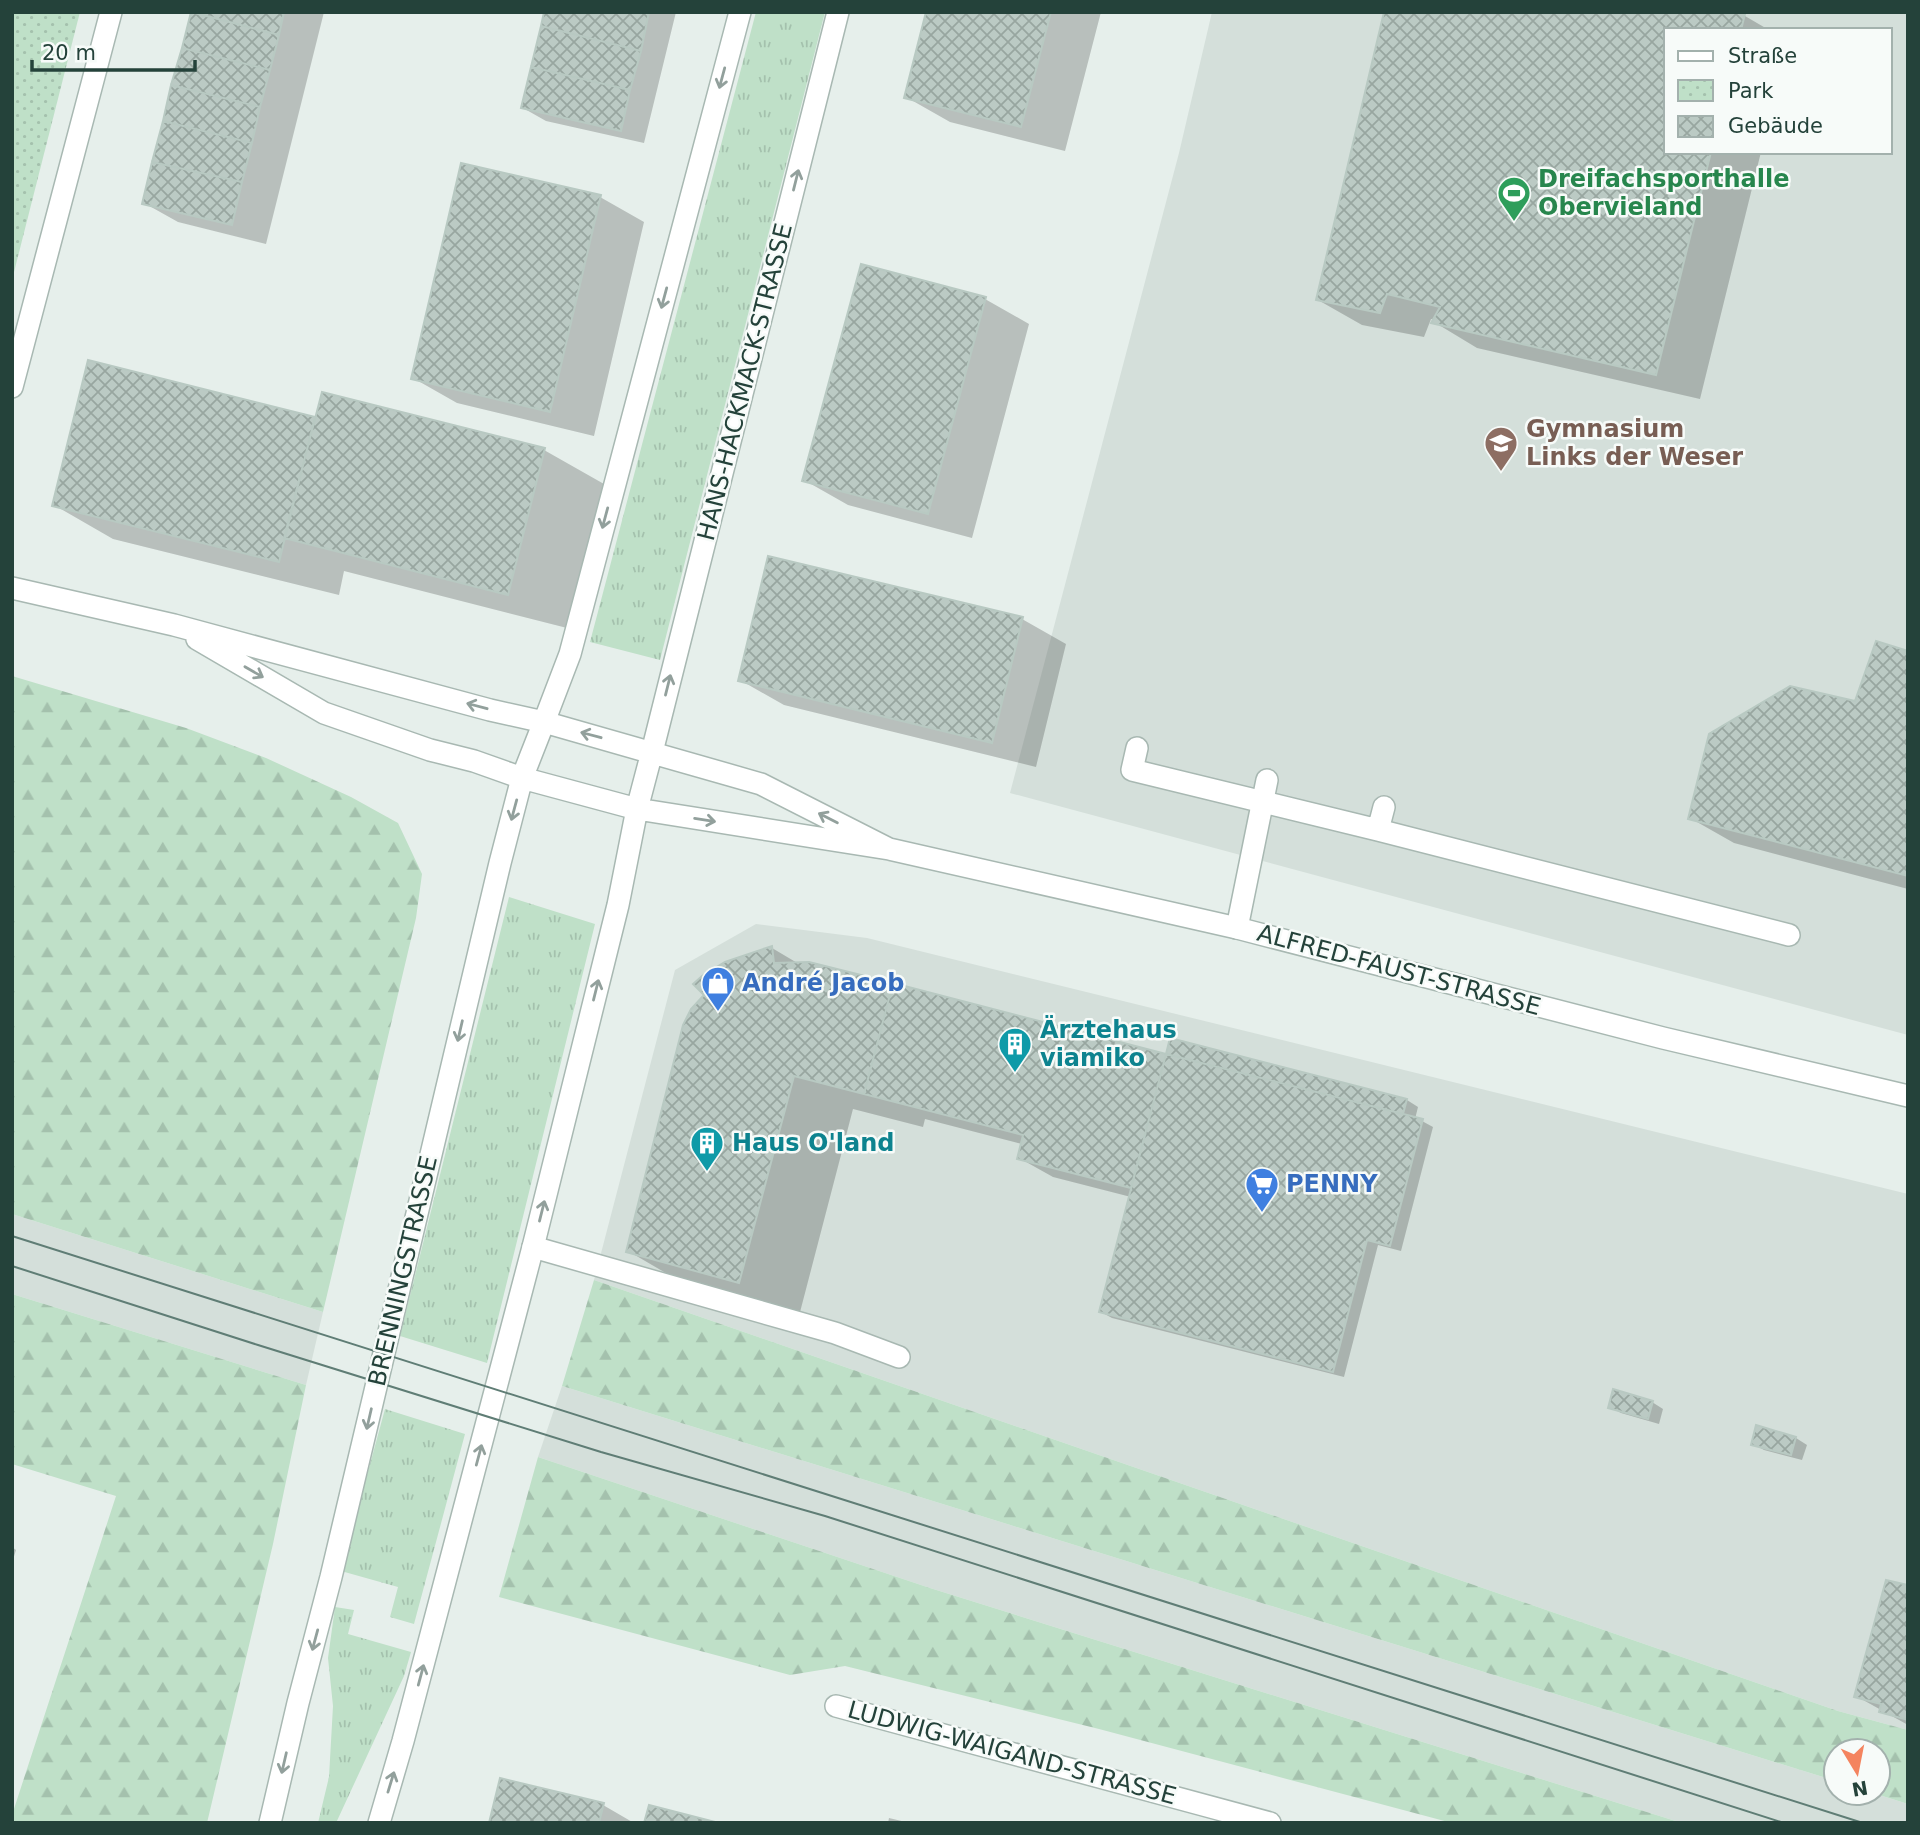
<svg xmlns="http://www.w3.org/2000/svg" width="1920" height="1835" viewBox="0 0 1920 1835" font-family="'DejaVu Sans',sans-serif">
  <style>
    .built { fill: #d4dfda; fill-rule: evenodd }
    .grass { fill: url(#grass-tufts) }
    .forest { fill: url(#forest-firs) }
    .park { fill: url(#park-dots) }
    .shadow { fill: #0003 }
    .building { fill: url(#building-cross-hatch); stroke: #b8c9c2; stroke-width: 2 }
    .lines { fill: none; stroke-linecap: round; stroke-linejoin: round }
    .service-casing { stroke: #a8b8b2; stroke-width: 24 }
    .minor-casing { stroke: #a8b8b2; stroke-width: 24 }
    .tertiary-casing { stroke: #a8b8b2; stroke-width: 24 }
    .service { stroke: #fff; stroke-width: 21 }
    .minor { stroke: #fff; stroke-width: 21 }
    .tertiary { stroke: #fff; stroke-width: 21 }
    .tram { stroke: #5f7d75; stroke-width: 2 }
    .oneway { stroke: #92a09c }
    .labels { text-anchor: middle; stroke-width: 5; stroke-linejoin: round; paint-order: stroke }
    .leisure-label { font-size: 24px; font-weight: bold; fill: #27864d; stroke: #f7fbf9; text-anchor: start }
    .street-label { font-size: 24px; fill: #24423a; stroke: #f7fbf9 }
    .education-label { font-size: 24px; font-weight: bold; fill: #785e54; stroke: #f7fbf9; text-anchor: start }
    .shop-label { font-size: 24px; font-weight: bold; fill: #366cbe; stroke: #f7fbf9; text-anchor: start }
    .culture-label { font-size: 24px; font-weight: bold; fill: #0d838f; stroke: #f7fbf9; text-anchor: start }
  </style>
  <defs>
    <pattern id="grass-tufts" width="24" height="20" patternUnits="userSpaceOnUse" patternTransform="scale(1.75)"><rect width="24" height="20" fill="#bfe0c8"/><path d="M3 7l-1-3M5 7V3M7 7l1-3M15 17l-1-3M17 17v-4M19 17l1-3" fill="none" stroke="#a4c1ad"/></pattern>
    <pattern id="forest-firs" width="22" height="20" patternUnits="userSpaceOnUse" patternTransform="scale(1.75)"><rect width="22" height="20" fill="#bfe0c8"/><path d="M5 1l3.5 6h-7zM16 11l3.5 6h-7z" fill="#a4c1ad"/></pattern>
    <pattern id="park-dots" width="8" height="8" patternUnits="userSpaceOnUse" patternTransform="scale(1.75)"><rect width="8" height="8" fill="#bfe0c8"/><path d="M2 2h.1M6 6h.1" fill="none" stroke="#a4c1ad" stroke-width="1.8" stroke-linecap="round"/></pattern>
    <pattern id="building-cross-hatch" width="8" height="8" patternUnits="userSpaceOnUse" patternTransform="scale(1.75)"><rect width="8" height="8" fill="#bbcac4"/><path d="M0 0l8 8M0 8l8-8" fill="none" stroke="#98a6a0"/></pattern>
  </defs>
  <rect width="100%" height="100%" fill="#e6efeb"/>
  <path class="built" d="M1212,12H1908V1035L1010,793L1179,153ZM1666,30H1890V152H1666Z
    M756,924L867,938L1908,1194V1730L1838,1711L594,1280L675,970Z
    M12,1214L323,1312L306,1385L12,1294Z
    M562,1386L1836,1781V1793H1873L1908,1804V1823H1682L930,1588L538,1457Z"/>
  <path class="grass" d="M756,12H825L660,660L590,642Z
    M509,897L595,924L487,1363L400,1336Z
    M385,1409L465,1434L414,1624L390,1617L398,1587L341,1571Z
    M335,1607L354,1610L348,1634L411,1652L404,1676L336,1823H318L329,1777L333,1706L328,1658Z"/>
  <path class="forest" d="M12,676L186,728L266,758L351,797L398,823L422,874L416,918L323,1312L12,1214Z
    M594,1280L1838,1711L1908,1730V1804L1873,1793H1878V1751H1836V1781L562,1386Z
    M12,1294L306,1385L273,1544L207,1823H12V1815L116,1496L12,1464Z
    M538,1457L930,1588L1682,1823H1452L1099,1729L845,1666L790,1675L499,1597Z"/>
  <path class="park" d="M12,12H80L12,280Z"/>
  <path class="shadow" d="M192,12H324L266,244L178,222L144,203Z
    M546,12H676L644,143L546,121L523,108Z
    M927,12H1101L1065,151L950,122L906,97Z
    M1386,12H1731L1745,16L1769,30H1666V152H1761L1700,399L1477,348L1434,322L1436,319H1431L1424,337L1362,325L1318,300Z
    M600,197L644,222L594,436L457,403L413,378Z
    M985,299L1029,324L972,538L848,505L804,480Z
    M89,363L316,419L544,450L604,484L567,628L344,571L339,595L113,539L54,505Z
    M1022,619L1066,644L1036,767L784,705L740,680Z
    M1908,653V889L1734,843L1690,818L1857,703Z
    M772,948L799,964L892,984L1167,1056L1171,1040L1407,1100L1418,1107L1415,1119L1422,1121L1433,1127L1401,1251L1378,1245L1344,1377L1112,1318L1101,1312L1131,1197L1053,1177L1019,1158L1022,1144L925,1119L923,1127L853,1109L799,1316L688,1286L628,1251Z
    M1652,1402L1663,1409L1659,1424L1621,1413L1610,1407Z
    M1796,1438L1807,1445L1802,1460L1764,1450L1753,1444Z
    M12,1547L16,1550L12,1563Z
    M1908,1587V1725L1856,1696Z
    M603,1805L634,1823H491Z
    M889,1818L910,1823H888Z"/>
  <path class="building" d="M191,12L279,35L270,70L182,48Z
    M192,12H284L279,35Z
    M544,12H649L641,51L541,26Z
    M926,12H1051L1021,127L904,98Z
    M1384,12H1738L1745,14L1741,30H1666V152H1711L1656,375L1431,323L1440,307L1387,294L1380,313L1316,300Z
    M541,26L641,51L630,90L531,67Z
    M182,48L270,70L260,107L171,85Z
    M531,67L630,90L621,131L521,108Z
    M171,85L260,107L252,143L163,121Z
    M163,121L252,143L242,182L152,162Z
    M152,162L242,182L232,225L142,204Z
    M461,163L601,195L550,412L411,379Z
    M861,264L986,297L928,514L802,481Z
    M88,360L315,417L279,562L52,506Z
    M322,392L545,448L508,595L284,538Z
    M768,556L1023,617L992,743L738,681Z
    M1876,641L1908,651V876L1688,819L1709,734L1790,686L1855,701Z
    M772,946L774,963L809,962L893,983L864,1094L794,1076L739,1283L626,1252L683,1025L691,1009L704,995L693,984L702,976L725,962Z
    M893,983L1166,1054L1131,1188L1017,1159L1023,1135L864,1094Z
    M1170,1038L1407,1099L1403,1114L1166,1054Z
    M1166,1054L1423,1119L1390,1246L1367,1240L1333,1372L1099,1312Z
    M1613,1389L1653,1401L1648,1419L1608,1408Z
    M1756,1425L1796,1437L1791,1455L1751,1445Z
    M1886,1580L1908,1585V1720L1879,1712L1881,1704L1854,1697Z
    M500,1778L604,1803L599,1823H489Z
    M649,1805L719,1823H644Z"/>
  <g class="lines">
    <defs>
      <path id="service" d="M1137,748L1132,770L1378,830L1789,935
        M1378,830L1384,807
        M1237,928L1267,780
        M533,1247L835,1333L899,1357"/>
      <path id="minor" d="M12,387L111,12
        M12,588L174,625L490,710L544,722L570,654L740,12
        M197,639L324,713L430,750L474,761L522,778
        M652,752L838,12
        M836,1706L1270,1823"/>
      <path id="tertiary" d="M522,778L637,809L889,849L1237,928L1663,1038L1908,1096
        M270,1823L298,1703L331,1577L500,863L522,778L544,722L761,784L889,849
        M379,1823L403,1741L533,1247L618,905L637,809L652,752"/>
    </defs>
    <use href="#service" class="service-casing"/>
    <use href="#minor" class="minor-casing"/>
    <use href="#tertiary" class="tertiary-casing"/>
    <use href="#service" class="service"/>
    <use href="#minor" class="minor"/>
    <use href="#tertiary" class="tertiary"/>
    <path class="tram" d="M12,1236L1863,1823
      M12,1266L258,1345L601,1452L825,1516L1784,1823"/>
  </g>
  <defs><path id="oneway-shaft" d="M-6 0H5M1.5-3L5.5 0L1.5 3" fill="none" stroke-width="1.6" stroke-linecap="round" stroke-linejoin="round" transform="scale(1.75)"/></defs>
  <g class="oneway">
    <use href="#oneway-shaft" transform="translate(722 78) rotate(105)"/>
    <use href="#oneway-shaft" transform="translate(796 180) rotate(-76)"/>
    <use href="#oneway-shaft" transform="translate(664 298) rotate(105)"/>
    <use href="#oneway-shaft" transform="translate(605 518) rotate(105)"/>
    <use href="#oneway-shaft" transform="translate(254 672) rotate(30)"/>
    <use href="#oneway-shaft" transform="translate(668 685) rotate(-76)"/>
    <use href="#oneway-shaft" transform="translate(477 706) rotate(-165)"/>
    <use href="#oneway-shaft" transform="translate(591 735) rotate(-165)"/>
    <use href="#oneway-shaft" transform="translate(514 810) rotate(105)"/>
    <use href="#oneway-shaft" transform="translate(828 818) rotate(-153)"/>
    <use href="#oneway-shaft" transform="translate(705 820) rotate(9)"/>
    <use href="#oneway-shaft" transform="translate(596 990) rotate(-76)"/>
    <use href="#oneway-shaft" transform="translate(460 1031) rotate(103)"/>
    <use href="#oneway-shaft" transform="translate(542 1211) rotate(-76)"/>
    <use href="#oneway-shaft" transform="translate(369 1419) rotate(103)"/>
    <use href="#oneway-shaft" transform="translate(479 1455) rotate(-75)"/>
    <use href="#oneway-shaft" transform="translate(315 1640) rotate(105)"/>
    <use href="#oneway-shaft" transform="translate(421 1675) rotate(-75)"/>
    <use href="#oneway-shaft" transform="translate(284 1763) rotate(103)"/>
    <use href="#oneway-shaft" transform="translate(391 1782) rotate(-73)"/>
  </g>
  <defs>
    <symbol id="stadium-pin" viewBox="-11 -11 22 30"><path d="M0 17L-7.5 6A9.5 9.5 0 1 1 7.5 6Z" fill="#2e9e5b" stroke="#f7fbf9"/><path d="M0-5a6.5 5 0 1 0 0 10a6.5 5 0 1 0 0-10ZM-3.5-1.8h7v3.6h-7Z" fill="#fff"/></symbol>
    <symbol id="school-pin" viewBox="-11 -11 22 30"><path d="M0 17L-7.5 6A9.5 9.5 0 1 1 7.5 6Z" fill="#8d6e63" stroke="#f7fbf9"/><path d="M0-5L7-2L0 1L-7-2ZM-4 1L0 2.5L4 1V4Q0 6-4 4Z" fill="#fff"/></symbol>
    <symbol id="shop-pin" viewBox="-11 -11 22 30"><path d="M0 17L-7.5 6A9.5 9.5 0 1 1 7.5 6Z" fill="#3f7fe0" stroke="#f7fbf9"/><path d="M-5-2.5h2.3a2.7 3.5 0 0 1 5.4 0H5L5.5 6h-11ZM-1.5-2.5h3a1.5 2.3 0 0 0-3 0Z" fill="#fff"/></symbol>
    <symbol id="building-pin" viewBox="-11 -11 22 30"><path d="M0 17L-7.5 6A9.5 9.5 0 1 1 7.5 6Z" fill="#0f9aa8" stroke="#f7fbf9"/><path d="M-4-6H4V6H1V3H-1V6H-4ZM-2.5-4.3h1.7v1.8h-1.7ZM.8-4.3h1.7v1.8H.8ZM-2.5-1h1.7V.8h-1.7ZM.8-1h1.7V.8H.8Z" fill="#fff"/></symbol>
    <symbol id="supermarket-pin" viewBox="-11 -11 22 30"><path d="M0 17L-7.5 6A9.5 9.5 0 1 1 7.5 6Z" fill="#3f7fe0" stroke="#f7fbf9"/><path d="M-6-5.5h2.5l.6 2H6L4.5 2H-2.5L-4.4-4H-6ZM-1.5 3.2a1.3 1.3 0 1 0 .1 0ZM3 3.2a1.3 1.3 0 1 0 .1 0Z" fill="#fff"/></symbol>
  </defs>
  <g fill-rule="evenodd">
    <use href="#stadium-pin" x="1495" y="174" width="38" height="52"/>
    <use href="#school-pin" x="1482" y="424" width="38" height="52"/>
    <use href="#shop-pin" x="699" y="964" width="38" height="52"/>
    <use href="#building-pin" x="996" y="1025" width="38" height="52"/>
    <use href="#building-pin" x="688" y="1124" width="38" height="52"/>
    <use href="#supermarket-pin" x="1243" y="1165" width="38" height="52"/>
  </g>
  <g class="labels">
    <g class="leisure-label">
      <text x="1538" y="187">Dreifachsporthalle<tspan x="1538" dy="28">Obervieland</tspan></text>
    </g>
    <g class="street-label">
      <text transform="translate(745 382) rotate(-76)" y="8">HANS-HACKMACK-STRASSE</text>
      <text transform="translate(1399 970) rotate(15)" y="8">ALFRED-FAUST-STRASSE</text>
      <text transform="translate(403 1271) rotate(-77)" y="8">BRENNINGSTRASSE</text>
      <text transform="translate(1012 1753) rotate(15)" y="8">LUDWIG-WAIGAND-STRASSE</text>
    </g>
    <g class="education-label">
      <text x="1526" y="437">Gymnasium<tspan x="1526" dy="28">Links der Weser</tspan></text>
    </g>
    <g class="shop-label">
      <text x="742" y="991">André Jacob</text>
      <text x="1286" y="1192">PENNY</text>
    </g>
    <g class="culture-label">
      <text x="1040" y="1038">Ärztehaus<tspan x="1040" dy="28">viamiko</tspan></text>
      <text x="732" y="1151">Haus O'land</text>
    </g>
  </g>
  <rect width="1920" height="1835" fill="none" stroke="#24423a" stroke-width="28"/>
  <rect x="1664" y="28" width="228" height="126" fill="#f7fbf9" stroke="#a3b1ad" stroke-width="2"/>
  <rect x="1678" y="51" width="35" height="10" fill="#ffffff" stroke="#a3b1ad" stroke-width="2"/>
  <text x="1728" y="63" font-size="21" fill="#24423a">Straße</text>
  <rect x="1678" y="80" width="35" height="21" fill="url(#park-dots)" stroke="#a3b1ad" stroke-width="2"/>
  <text x="1728" y="98" font-size="21" fill="#24423a">Park</text>
  <rect x="1678" y="116" width="35" height="21" fill="url(#building-cross-hatch)" stroke="#a3b1ad" stroke-width="2"/>
  <text x="1728" y="133" font-size="21" fill="#24423a">Gebäude</text>
  <g transform="translate(1857 1772) rotate(170)"><circle r="33" fill="#f7fbf9" stroke="#a3b1ad" stroke-width="2"/>
  <path d="M0-5L12 26L0 18L-12 26Z" fill="#f4845f"/>
  <text y="-10" font-size="19" font-weight="bold" text-anchor="middle" fill="#24423a">N</text>
  </g>
  <path d="M32 60v10h163v-10" fill="none" stroke="#24423a" stroke-width="3.5"/>
  <text x="42" y="60" font-size="21" fill="#24423a" stroke="#f7fbf9" stroke-width="5" paint-order="stroke">20 m</text>
</svg>
